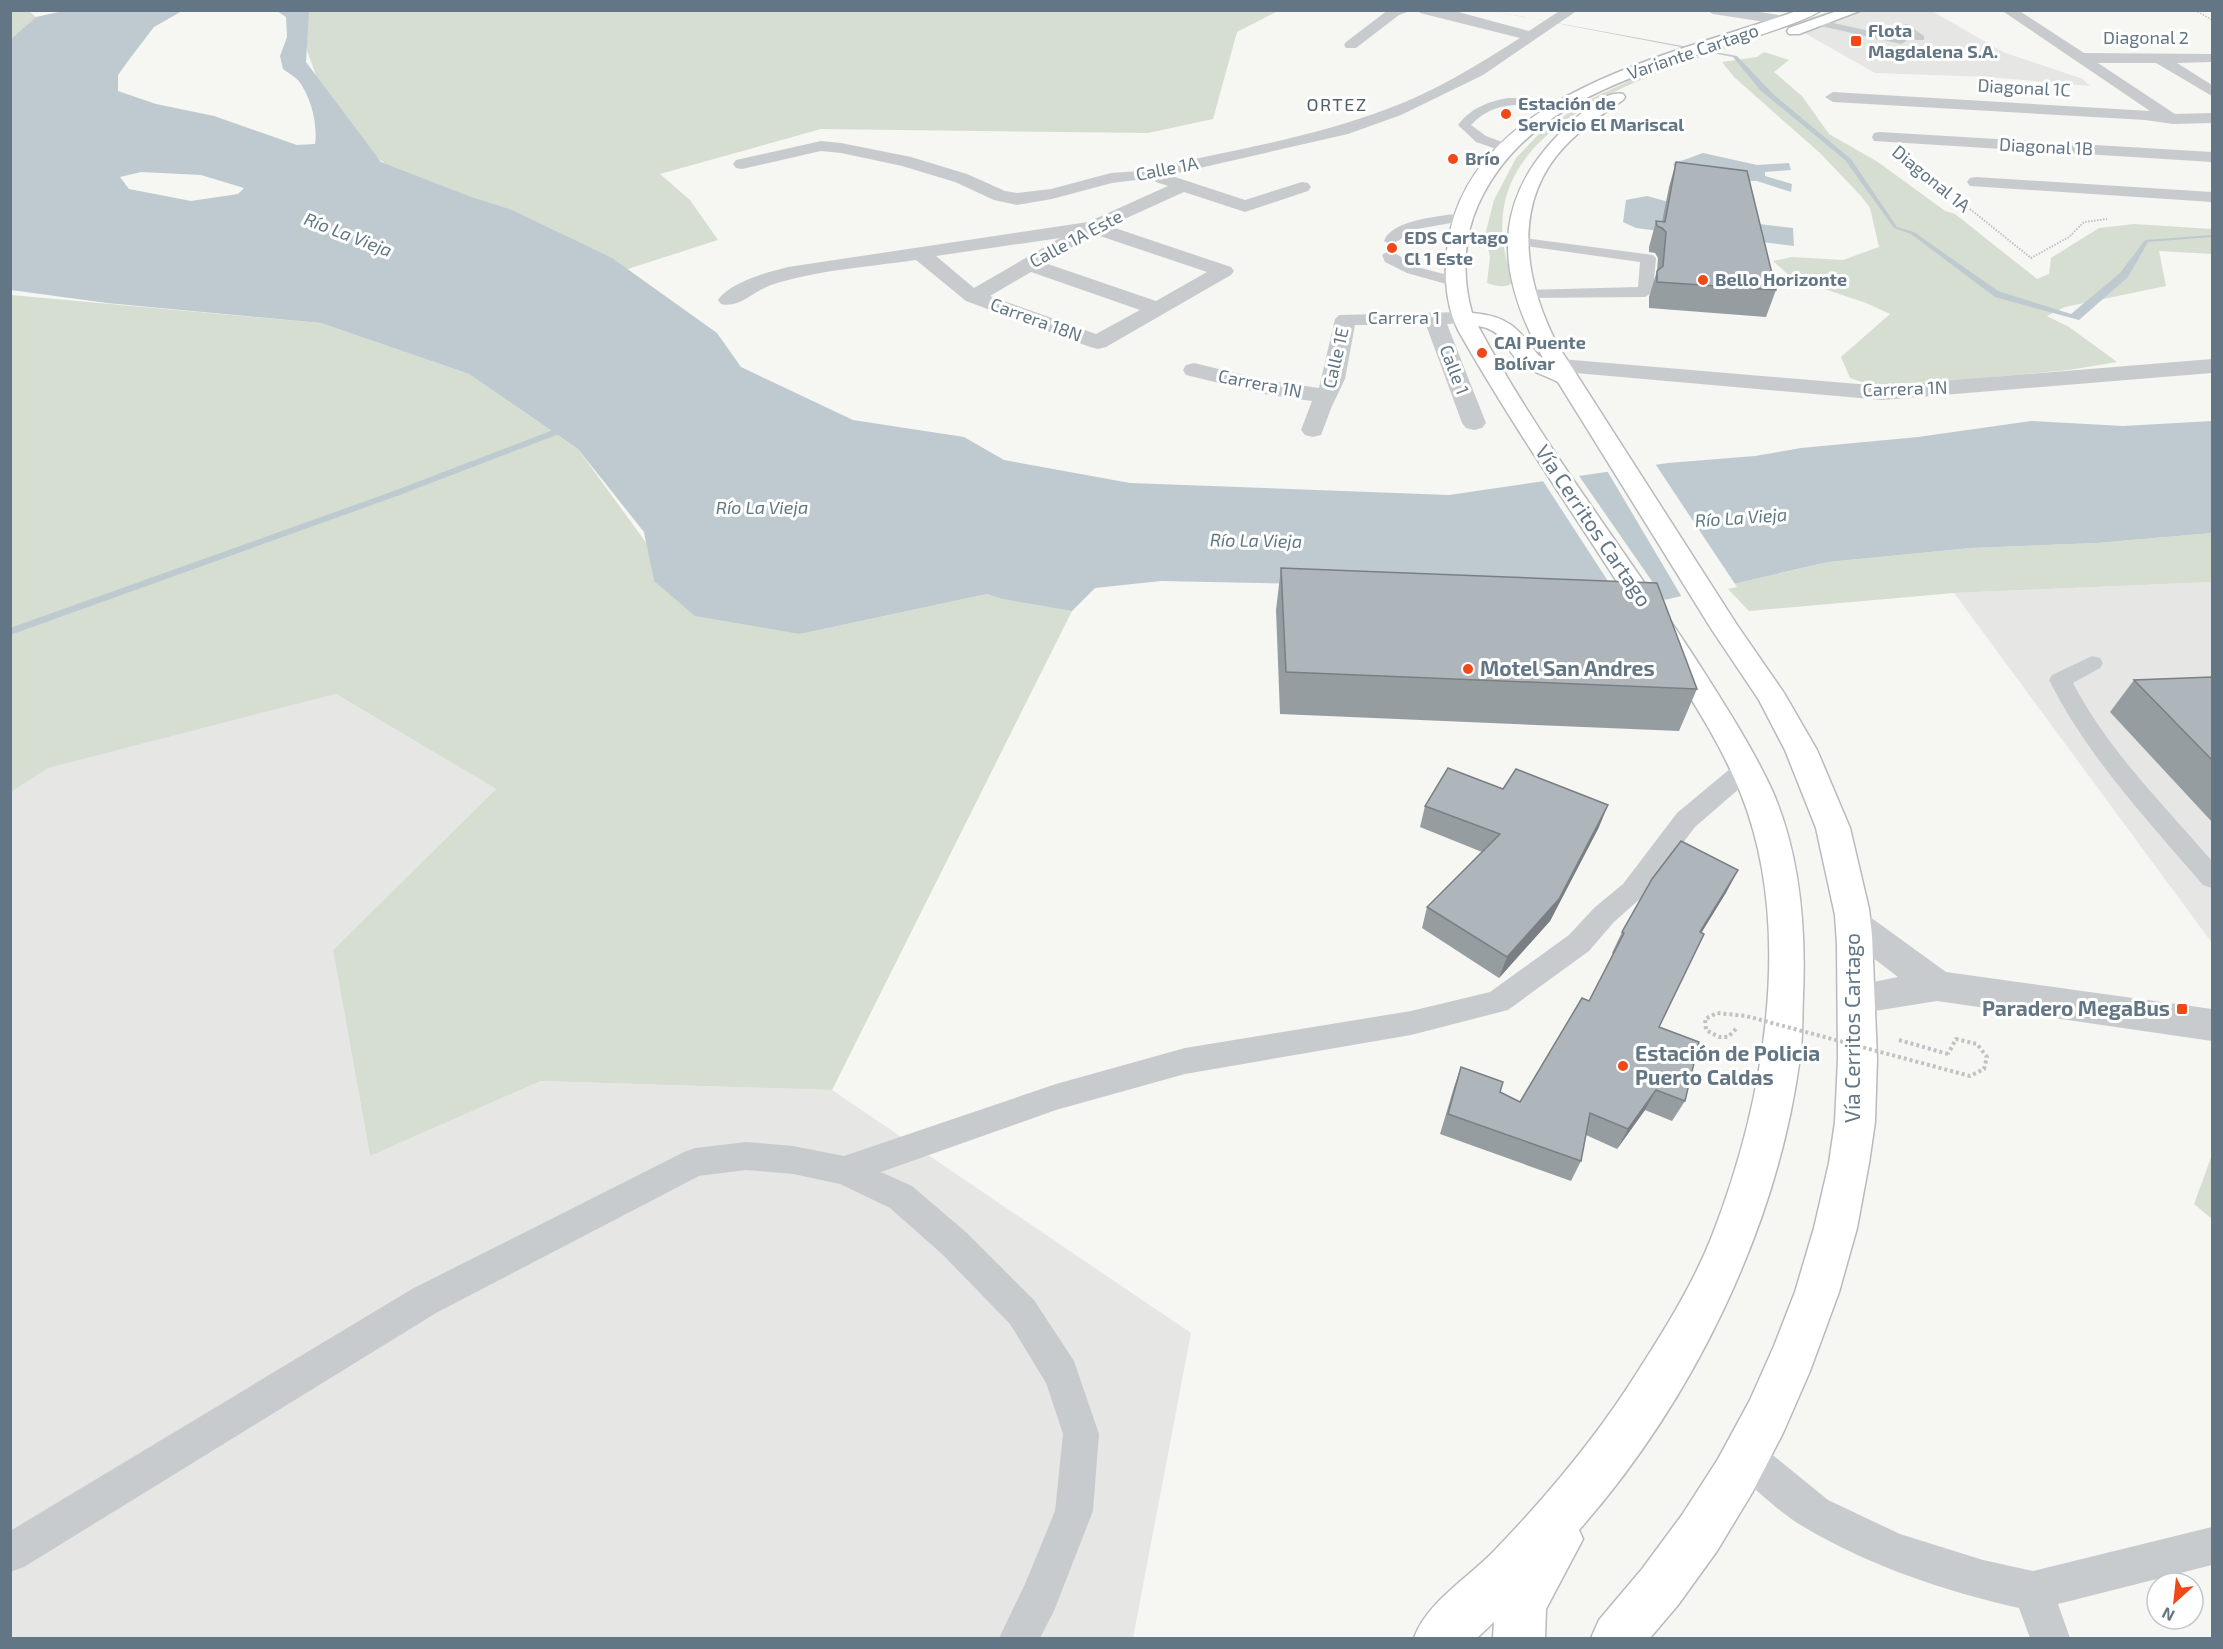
<svg xmlns="http://www.w3.org/2000/svg" width="2223" height="1649" viewBox="0 0 2223 1649" font-family="'Exo 2',sans-serif">
  <style>
    .built { fill: #e6e7e5 }
    .green { fill: #d6ded2 }
    .water { fill: #becacf; fill-rule: evenodd }
    .pier { fill: #f6f6f2 }
    .lines { fill: none; stroke-linecap: round; stroke-linejoin: round }
    .stream { fill: #becacf; fill-rule: evenodd }
    .highway-casing { stroke: #b7bbbe; stroke-width: 3 }
    .path-far2 { stroke: #c0c2c4; stroke-width: 1.5; stroke-dasharray: 1.5 1.5; stroke-linecap: butt }
    .path-far1 { stroke: #c0c2c4; stroke-width: 2; stroke-dasharray: 1.5 1.5; stroke-linecap: butt }
    .path { stroke: #c0c2c4; stroke-width: 4; stroke-dasharray: 3 3; stroke-linecap: butt }
    .lane { fill: #c8cbce; fill-rule: evenodd }
    .street { fill: #c8cbce; fill-rule: evenodd }
    .highway { fill: #fff; fill-rule: evenodd }
    .path-bridge { stroke: #c0c2c4; stroke-width: 4; stroke-dasharray: 3 3; stroke-linecap: butt }
    .wall { fill: #969da1 }
    .shaded-wall { fill: #7a7f83 }
    .building { fill: #aeb6bb; stroke: #7a7f83; stroke-width: 1.5 }
    .poi-dot { fill: #f14817; stroke: #fff; stroke-width: 2 }
    .labels { text-anchor: middle; stroke-width: 6; stroke-linejoin: round; paint-order: stroke }
    .far-poi-label { font-size: 18px; font-weight: bold; fill: #627685; stroke: #fff; text-anchor: start }
    .far-street-label { font-size: 18px; fill: #627685; stroke: #fff }
    .far-neighbourhood-label { font-size: 18px; letter-spacing: 1.5px; fill: #515f6a; stroke: #fff }
    .far-water-label { font-size: 18px; font-style: italic; fill: #5e7882; stroke: #fff }
    .street-label { font-size: 21px; fill: #627685; stroke: #fff }
    .poi-label { font-size: 21px; font-weight: bold; fill: #627685; stroke: #fff; text-anchor: start }
  </style>
  <rect width="100%" height="100%" fill="#f6f6f2"/>
  <path class="built" d="M1863,11H1932L2003,52L2083,79L2090,86L1988,77L1875,73L1801,31Z
    M2212,582V943L1954,593Z
    M336,694L496,789L333,950L370,1156L541,1081L832,1090L1191,1333L1133,1638H11L10,792L47,768Z"/>
  <path class="green" d="M11,11H29L36,17L11,40Z
    M293,11L1276,10L1278,11L1237,32L1213,119L1148,133L821,129L660,174L690,200L718,240L609,275L421,190L334,126Z
    M1831,11H1836C1796,24 1756,38 1715,52C1614,87 1458,143 1514,282C1506,289 1496,286 1487,283L1490,257L1485,235L1494,200L1516,158L1539,134L1582,103L1635,78Z
    M1764,52L1789,60L1774,72L1802,96L1829,134L1878,162L1945,211L1955,214L2037,279L2049,274L2051,258L2099,228L2134,224L2212,229V254L2159,251L2166,286L2065,307L2047,316L2069,327L2117,362L2069,370L1965,380L1871,385L1850,378L1841,357L1890,314L1866,303L1792,278L1773,261L1792,257L1843,260L1879,247L1870,208L1861,196L1820,153L1734,77L1722,62L1757,57Z
    M11,295L321,323L469,374L578,449L647,544L654,581L800,634L987,594L1072,611L832,1090L541,1081L370,1156L333,950L496,789L336,694L48,768L11,792Z
    M2212,533V582L1954,593L1749,611L1725,586L1828,562L1971,548L2097,543Z
    M2212,1155V1154V1219L2194,1204Z"/>
  <path class="water" d="M63,11H182L154,27L131,57L118,75V91L156,104L214,116L297,145L315,144C318,125 311,96 298,80C294,76 287,72 283,69L280,56L287,37L286,17L277,11H309L306,62L381,162L471,197L512,210L612,258L717,333L741,367L853,420L964,437L1004,460L1130,483L1449,495L1668,463L1755,456L1801,448L1918,437L2031,421L2123,426L2212,421V533L2097,543L1971,548L1828,562L1608,613L1303,584L1161,581L1095,588L1072,611L1003,599L987,594L800,634L695,616L654,581L644,532L578,449L469,374L321,323L107,303L11,290L10,40L36,17ZM141,172L201,175L244,188L238,194L191,201L129,189L120,177Z
    M1492,11L1737,56L1774,95L1851,159L1897,227L1914,232L1998,291L2071,314L2120,273L2145,240L2212,235V237L2148,242L2128,277L2079,320L1995,297L1911,234L1894,228L1845,160L1760,90L1733,57Z
    M1703,153L1757,165L1789,163L1791,170L1765,172V176L1792,184L1791,192L1757,181H1698L1673,165L1675,162C1687,160 1693,156 1703,153Z
    M1647,196L1669,202L1659,231L1636,228L1623,222L1626,200Z
    M1699,217L1793,228L1794,246L1698,234Z"/>
  <path class="pier" d="M1654,462L1737,587L1683,599L1606,469Z
    M1577,473L1667,603L1628,612L1541,478Z"/>
  <g class="lines">
    <path class="stream" d="M569,424L573,427L572,429L397,496L10,635V628L391,492Z"/>
    <defs>
      <path id="highway" d="M1799,10H1821C1809,21 1737,42 1718,48C1625,78 1521,109 1478,205C1463,238 1462,278 1472,313C1508,316 1518,328 1538,355L1543,358C1491,264 1493,191 1575,119C1586,109 1608,90 1623,94L1625,97L1623,100C1602,114 1582,128 1565,146C1511,203 1524,280 1557,344L1737,625L1784,693L1817,750L1850,828L1869,909L1872,935L1877,1059L1875,1122L1869,1163L1857,1228L1839,1292L1810,1371L1783,1433L1752,1493L1717,1551L1678,1605L1650,1638H1591L1599,1620L1642,1569L1682,1515L1718,1459L1750,1400L1774,1346L1795,1292L1814,1228L1829,1163L1835,1122L1838,1059L1837,944L1835,915L1816,828L1785,750L1759,700L1712,630L1558,382C1547,376 1532,372 1523,365C1504,351 1506,330 1478,326C1543,447 1630,556 1704,672C1728,710 1753,749 1772,790C1800,854 1806,926 1803,996C1802,1016 1803,1037 1800,1057C1778,1227 1692,1402 1579,1530L1583,1539L1546,1609L1545,1638H1493L1494,1622L1477,1638H1414C1427,1602 1468,1578 1494,1551C1548,1495 1599,1434 1640,1368C1667,1326 1694,1282 1712,1236C1764,1103 1795,930 1741,794C1720,741 1686,691 1656,643C1591,538 1519,438 1458,330C1444,301 1443,265 1450,232C1481,89 1682,53 1799,10Z
        M1840,10H1862L1799,34H1789L1787,31L1789,28Z"/>
    </defs>
    <use href="#highway" class="highway-casing"/>
    <path class="path-far2" d="M2195,10L2212,20
      M1916,166L1934,180"/>
    <path class="path-far1" d="M1932,179L1947,191
      M1970,209L2031,258L2069,237L2084,222L2107,219"/>
    <path class="path" d="M1899,1040L1948,1054"/>
    <path class="lane" d="M1820,20L1901,38L1907,41L1901,44L1816,25V21Z
      M1907,24L1924,36V40H1916L1903,29V25Z
      M1508,98H1535L1564,103L1566,106L1560,110C1529,103 1495,99 1471,125L1486,136L1510,145L1512,148L1505,152L1476,142L1458,125C1471,108 1487,102 1508,98Z
      M1463,213L1470,217L1468,220L1417,229L1391,245L1384,241C1392,219 1442,216 1463,213Z
      M1516,237L1653,255L1656,258L1653,292L1645,297L1519,298L1517,295L1525,290L1638,287L1640,262L1511,244L1509,241Z
      M1390,250L1417,267L1463,279L1465,282L1457,287L1407,273L1385,262L1382,255Z
      M2092,656L2100,658L2103,663L2100,668L2073,683C2108,750 2163,804 2212,861V888L2203,885C2147,820 2088,757 2049,680L2052,675Z
      M1746,760L1755,763L1758,769L1755,775L1695,827L1641,898L1614,922L1589,951L1508,1010L1411,1035L1185,1074L1056,1110L881,1172L912,1186L967,1233L1034,1300L1074,1361L1099,1434L1093,1511L1054,1611L1040,1638H999L1025,1584L1055,1511L1063,1434L1046,1383L1010,1324L943,1255L890,1208L840,1184L793,1174L746,1170L699,1176L436,1313L24,1567L10,1572V1531L412,1289L684,1152L695,1148L746,1142L793,1146L844,1156L1056,1084L1185,1048L1411,1011L1490,992L1569,935L1594,908L1623,884L1677,813L1737,763Z
      M1745,1438L1758,1443L1828,1500L1900,1534L1983,1560L2033,1571L2212,1527V1565L2058,1604L2070,1638H2030L2019,1608C1944,1591 1870,1566 1804,1527C1779,1513 1754,1487 1732,1469L1727,1456L1732,1443Z"/>
    <path class="street" d="M1388,10H1413L1399,15L1356,48H1346L1344,45L1346,42Z
      M1418,10H1451L1529,31L1561,10H1578L1483,75L1401,115L1348,134L1169,175L1245,200L1302,182L1308,183L1311,187L1308,191L1245,212L1184,192L1109,226L1231,267L1234,271L1231,275L1106,347L1098,349L1090,347L966,301L916,260C868,267 817,270 771,285C754,291 739,309 721,304L718,300C730,282 768,272 788,267L1088,222L1168,186L1156,182L1153,178L1112,183L1052,199L1017,205L994,200L955,182L902,166L841,153L821,151L742,169L736,168L733,164L736,160L821,141L841,143L911,157L967,174L1005,191L1017,193L1051,189L1111,173L1139,171C1222,152 1308,139 1387,109C1434,92 1478,65 1520,38L1420,13ZM1094,234L1207,272L1156,301L1045,263ZM1060,238L974,288L936,256ZM1031,272L1140,310L1096,334L990,296Z
      M1706,10C1724,10 1781,10 1792,21L1785,25L1713,14Z
      M2001,10H2018L2084,53L2212,54V62L2177,63L2212,85V96L2156,63H2098L2175,114L2212,113V123L2173,124L2145,120L1833,102L1825,97L1833,92L2150,111Z
      M1880,132L2212,152V162L1874,141L1872,137L1874,133Z
      M1976,177L2212,192V202L1970,186L1967,182L1970,178Z
      M1463,312L1470,314L1474,318L1470,322L1447,324L1486,423L1482,428L1474,430L1466,428L1462,423L1426,325H1355L1345,379L1332,406L1321,435L1313,437L1305,435L1301,430L1312,401L1264,394L1186,375L1183,370L1186,365L1194,363L1264,380L1319,388L1335,319L1339,315Z
      M1561,359L1882,386L2212,359V373L1882,400L1553,371L1550,366L1553,361Z
      M1854,910L1866,914L1946,972L2212,1009V1041L1937,1001L1856,1014L1843,1010L1837,999L1843,988L1898,977L1842,934L1836,924L1842,914Z"/>
    <use href="#highway" class="highway"/>
    <path class="path-bridge" d="M1736,1029L1728,1037H1719L1706,1030L1705,1019L1717,1013L1746,1016L1970,1076L1984,1069L1987,1057L1977,1044L1956,1039L1948,1054"/>
  </g>
  <path class="wall" d="M1676,162L1776,290L1766,317L1649,308V297L1657,271L1658,258L1655,253L1649,252V247L1656,221L1662,222L1669,187Z
    M1281,568L1697,689L1679,731L1280,714L1276,610Z
    M2212,677V822L2110,712L2134,680Z
    M1425,806L1599,827L1550,921L1499,978L1422,928L1427,907L1482,852L1420,827Z
    M1727,891L1701,933L1659,1027L1685,1101L1672,1121L1645,1110L1617,1149L1586,1135L1581,1161L1571,1181L1440,1134L1454,1087L1461,1067L1500,1092L1520,1102L1589,1001L1613,954L1612,953L1622,932Z"/>
  <path class="shaded-wall" d="M1608,805L1599,827L1550,921L1499,978L1507,957Z
    M1738,870L1727,891L1689,953L1700,932Z
    M1656,1090L1645,1110L1617,1149L1628,1129Z"/>
  <path class="building" d="M1676,162L1747,171L1776,290L1657,282V271L1663,266L1666,232L1662,228L1657,226L1656,221L1665,222Z
    M1281,568L1657,583L1697,689L1286,672Z
    M2212,677V760L2134,680Z
    M1448,768L1503,789L1516,769L1608,805L1559,899L1507,957L1427,907L1500,834L1425,806Z
    M1681,841L1738,870L1700,932L1704,934L1659,1027L1699,1042L1685,1101L1656,1090L1628,1129L1590,1113L1581,1161L1448,1114L1461,1067L1503,1082L1500,1092L1520,1102L1582,998L1589,1001L1624,933L1622,932L1652,879Z"/>
  <g class="poi-dot">
    <rect x="1850" y="35" width="12" height="12" rx="3"/>
    <circle cx="1506" cy="114" r="6"/>
    <circle cx="1453" cy="159" r="6"/>
    <circle cx="1392" cy="248" r="6"/>
    <circle cx="1703" cy="280" r="6"/>
    <circle cx="1482" cy="353" r="6"/>
    <circle cx="1468" cy="669" r="6"/>
    <rect x="2176" y="1003" width="12" height="12" rx="3"/>
    <circle cx="1623" cy="1066" r="6"/>
  </g>
  <g class="labels">
    <g class="far-poi-label">
      <text x="1868" y="37">Flota<tspan x="1868" dy="21">Magdalena S.A.</tspan></text>
      <text x="1518" y="110">Estación de<tspan x="1518" dy="21">Servicio El Mariscal</tspan></text>
      <text x="1465" y="165">Brío</text>
      <text x="1404" y="244">EDS Cartago<tspan x="1404" dy="21">Cl 1 Este</tspan></text>
      <text x="1715" y="286">Bello Horizonte</text>
      <text x="1494" y="349">CAI Puente<tspan x="1494" dy="21">Bolívar</tspan></text>
    </g>
    <g class="far-street-label">
      <text x="2146" y="44">Diagonal 2</text>
      <text transform="translate(1693 52) rotate(-19)" y="6">Variante Cartago</text>
      <text transform="translate(2024 88) rotate(3)" y="6">Diagonal 1C</text>
      <text transform="translate(2046 147) rotate(3)" y="6">Diagonal 1B</text>
      <text transform="translate(1167 169) rotate(-11)" y="6">Calle 1A</text>
      <text transform="translate(1931 179) rotate(39)" y="6">Diagonal 1A</text>
      <text transform="translate(1076 239) rotate(-28)" y="6">Calle 1A Este</text>
      <text x="1404" y="324">Carrera 1</text>
      <text transform="translate(1036 320) rotate(20)" y="6">Carrera 18N</text>
      <text transform="translate(1336 358) rotate(-77)" y="6">Calle 1E</text>
      <text transform="translate(1454 370) rotate(69)" y="6">Calle 1</text>
      <text transform="translate(1260 384) rotate(11)" y="6">Carrera 1N</text>
      <text transform="translate(1905 389) rotate(-2)" y="6">Carrera 1N</text>
    </g>
    <g class="far-neighbourhood-label">
      <text x="1337" y="111">ORTEZ</text>
    </g>
    <g class="far-water-label">
      <text transform="translate(348 235) rotate(21)" y="6">Río La Vieja</text>
      <text x="762" y="514">Río La Vieja</text>
      <text transform="translate(1741 518) rotate(-4)" y="6">Río La Vieja</text>
      <text transform="translate(1256 541) rotate(1)" y="6">Río La Vieja</text>
    </g>
    <g class="street-label">
      <text transform="translate(1593 526) rotate(56)" y="7">Vía Cerritos Cartago</text>
      <text transform="translate(1853 1028) rotate(-90)" y="7">Vía Cerritos Cartago</text>
    </g>
    <g class="poi-label">
      <text x="1480" y="676">Motel San Andres</text>
      <text x="2170" y="1016" text-anchor="end">Paradero MegaBus</text>
      <text x="1635" y="1061">Estación de Policia<tspan x="1635" dy="24">Puerto Caldas</tspan></text>
    </g>
  </g>
  <rect width="2223" height="1649" fill="none" stroke="#627685" stroke-width="24"/>
  <g transform="translate(2175 1601) rotate(207)"><circle r="28" fill="#ffffff" stroke="#c0c8ce" stroke-width="1.5"/>
  <path d="M0-4.5L10 22L0 15L-10 22Z" fill="#f14817"/>
  <text y="-9" font-size="16" font-weight="bold" text-anchor="middle" fill="#627685">N</text>
  </g>
</svg>
